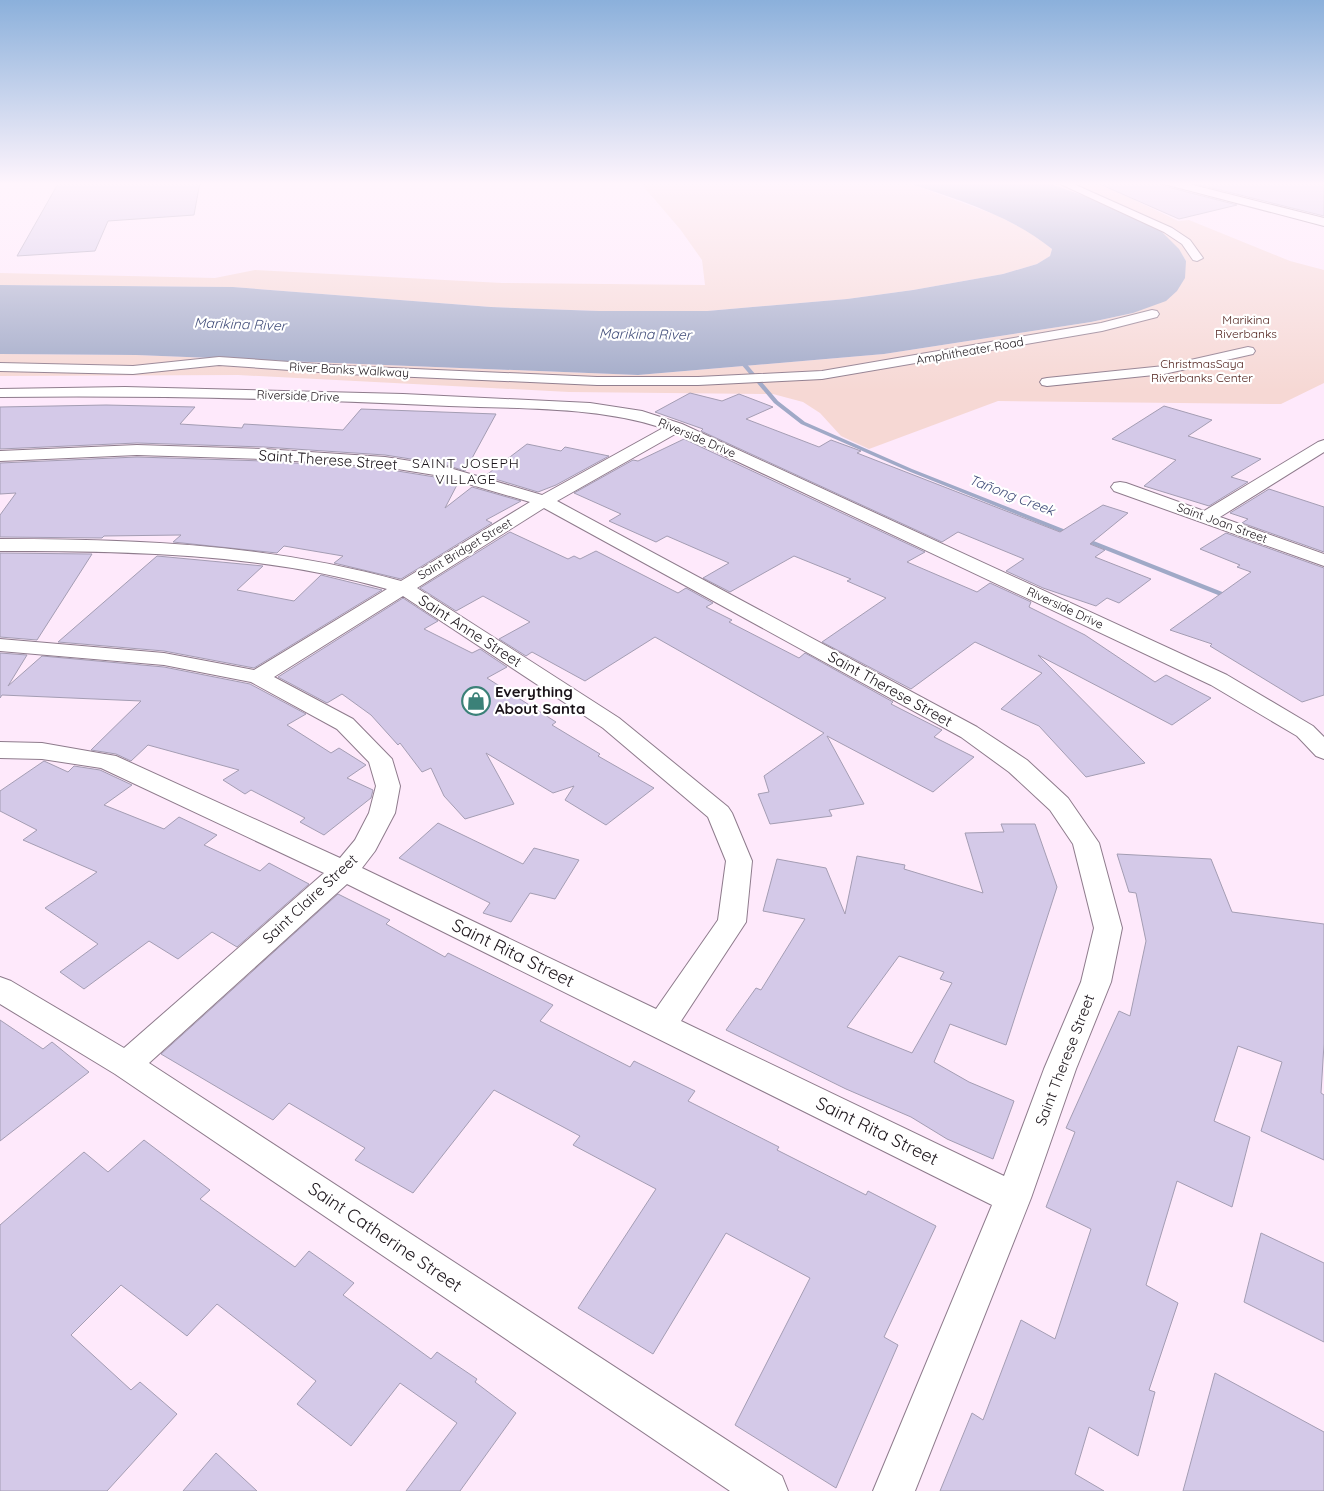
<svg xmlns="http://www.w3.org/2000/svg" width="1324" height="1491" viewBox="0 0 1324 1491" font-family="Quicksand,sans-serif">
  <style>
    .green { fill: #f6d8d4 }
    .water { fill: #a0a9c7 }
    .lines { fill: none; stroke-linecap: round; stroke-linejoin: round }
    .stream { fill: #a0a9c7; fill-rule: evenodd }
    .building { fill: #d4c9e8; stroke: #a49db3; fill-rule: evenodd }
    .street-casing { stroke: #8e7b8c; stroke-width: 2 }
    .secondary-casing { stroke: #8e7b8c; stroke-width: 2 }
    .street { fill: #fff; fill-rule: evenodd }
    .secondary { fill: #fff; fill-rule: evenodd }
    .labels { text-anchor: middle; stroke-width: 4.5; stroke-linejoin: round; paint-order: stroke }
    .far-park-label { font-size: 12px; fill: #4c1c17; stroke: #fff }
    .far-street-label { font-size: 12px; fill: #1a1319; stroke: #fff }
    .far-water-label { font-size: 14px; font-style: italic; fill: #434f7b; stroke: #fff }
    .far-neighbourhood-label { font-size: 14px; letter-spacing: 1px; fill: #1a1319; stroke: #fff }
    .street-label { font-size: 15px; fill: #1a1319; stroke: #fff }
    .poi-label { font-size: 15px; font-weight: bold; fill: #1a1319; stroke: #fff; text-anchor: start }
    .near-street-label { font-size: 18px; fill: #1a1319; stroke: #fff }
  </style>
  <rect width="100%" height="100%" fill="#fee9fb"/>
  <path class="green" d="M643,182H905L996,215L1035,235L1052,249L1050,256L1037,264L1003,274L913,290L847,299L707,311H599L491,307L233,287L0,285V273L215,278L255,270L502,283L705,285L702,260L680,229L643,186Z
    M1046,182H1089L1120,193L1178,221L1189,220L1290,261L1324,270V383L1281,404L998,401L869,449L841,436L820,413L803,402L773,394L569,392L238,375L0,376V354L136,355L638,375L884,354L1091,322L1133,313L1186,261C1161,217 1093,198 1046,182Z"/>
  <path class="water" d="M905,182H1046L1106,204L1150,224L1162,232L1179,249L1186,261L1185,278L1177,291L1166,301L1133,313L1091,322L884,354L638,375L136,355L0,354V285L233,287L491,307L599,311H707L847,299L913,290L1003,274L1037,264L1050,256L1052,249C1010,215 956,199 905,182Z"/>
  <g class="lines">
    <path class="stream" d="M735,355H739L778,401L805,422L912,469L1235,597L1234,599H1228L908,471L801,424L774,403L735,357Z"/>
  </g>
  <path class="building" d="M59,182H200L194,215L108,221L95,251L17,256Z
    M1095,182H1160L1164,186L1237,205L1179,219Z
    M1188,182H1324V216Z
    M690,393L722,401L739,394L773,407L746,419L819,447L831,440L861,451L857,453L1060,532L1103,505L1128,513L1090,544L1105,550L1095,557L1151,579L1119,603L1107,598L1096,606L1043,588L1006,571L1024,559L958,532L942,542L701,431L703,429L655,412Z
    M106,405L195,407L180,424L242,428L244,424L343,430L361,409L496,414L465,471L443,464L385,455L264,447L137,443L0,449V407Z
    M1164,406L1212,420L1188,436L1261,459L1231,477L1248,482L1209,506L1144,486L1176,460L1112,439Z
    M684,439L925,552L907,562L977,592L990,583L1031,602L1029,607L1085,635L1155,682L1166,675L1211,698L1172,725L1038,655L1145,763L1086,777L1039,726L1001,709L1042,673L975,642L911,689L822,642L886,598L847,581L851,579L794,556L730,592L703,578L729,563L667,536L656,542L609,521L621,514L574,493L633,460L638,461Z
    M527,444L561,451L565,447L609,456L556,485L538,492L485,476Z
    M137,457L264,461L385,469L441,478L458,483L445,508L472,487L521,501L486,520L492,523L401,579L334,563L343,556L284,546L277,553L173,542L181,535L104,536L102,538L0,537V515L16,493L0,494V463Z
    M1269,489L1324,507V552L1242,523L1248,519L1230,513Z
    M510,532L568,559L574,556L580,559L596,551L678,593L686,588L713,603L706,607L732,620L729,622L799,658L805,653L893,702L891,704L942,730L934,737L974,757L933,792L827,736L864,804L829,810L832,816L770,824L758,794L769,792L764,776L824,733L655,637L585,681L532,652L526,656L499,639L530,622L483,596L456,611L420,588Z
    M1226,533L1324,568V695L1302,702L1210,646L1212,644L1170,630L1251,572L1237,567L1240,565L1200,549Z
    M0,553L92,554L37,640L0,637Z
    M157,556L263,566L237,590L294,601L321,575L382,590L254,668L164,651L58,642Z
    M403,598L438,621L424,629L472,653L480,649L507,667L487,678L556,722L552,725L600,754L598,756L654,788L606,825L565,800L574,786L553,793L486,753L514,804L465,819L444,796L431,768L422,772L400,743L398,745L371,715L342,694L327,703L278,677Z
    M0,653L27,655L8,686L42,656L164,667L250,684L306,714L287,725L331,753L339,748L366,765L347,778L373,790L371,798L324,835L300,822L305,818L251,790L245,794L223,780L239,770L148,745L131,761L116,754L91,750L141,701L2,695L0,698Z
    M44,761L68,772L74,766L100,770L132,785L104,805L164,829L179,817L217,835L204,845L260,871L269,863L309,884L237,947L212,932L178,959L149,941L84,989L60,972L98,944L45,908L97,872L23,840L37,830L0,811V791Z
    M438,823L523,864L534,848L579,860L555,899L530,893L511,922L483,913L490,903L399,858Z
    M1001,824H1035L1057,887L1006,1045L950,1024L934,1062L969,1082L1014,1101L993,1159L947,1139L911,1117L846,1089L726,1030L756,988L761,990L805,919L763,911L777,859L826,868L845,914L857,856L905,865L904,869L983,893L965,833L1004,832ZM899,956L944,972L940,979L952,983L912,1053L847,1027Z
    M1117,854L1211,859L1232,912L1324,924V1044L1321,1093L1324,1095V1160L1261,1131L1282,1062L1238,1046L1214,1121L1250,1137L1232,1207L1177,1181L1146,1285L1178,1303L1149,1390L1155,1392L1138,1456L1089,1427L1075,1474L1104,1491H940L972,1413L983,1420L1021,1320L1055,1339L1091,1229L1046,1207L1075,1132L1066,1128L1093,1068L1119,1011L1130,1016L1146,941L1136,893L1129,892Z
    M338,894L390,920L386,924L445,957L448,953L553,1005L540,1021L630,1067L634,1061L695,1091L688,1101L779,1147L777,1150L866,1195L868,1191L936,1226L884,1337L898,1345L836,1488L735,1425L810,1278L726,1233L653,1354L578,1308L656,1189L573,1145L580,1136L494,1090L413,1193L355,1160L365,1148L289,1103L273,1120L161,1054Z
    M0,1020L43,1049L52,1042L89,1072L0,1141Z
    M144,1140L210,1190L200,1199L295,1267L309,1251L354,1283L343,1295L431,1359L437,1352L477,1379L475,1382L516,1413L460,1491H406L457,1423L400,1383L351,1446L297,1404L316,1381L217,1304L187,1336L121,1285L71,1335L131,1390L140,1382L177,1414L107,1491H0V1225L84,1152L108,1172Z
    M1261,1233L1324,1263V1342L1244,1302Z
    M1215,1373L1324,1432V1491H1183Z
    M216,1453L257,1491H183Z"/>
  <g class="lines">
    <defs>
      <path id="street" d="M1056,182H1069L1172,228L1190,240L1203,258L1197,261L1193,260L1182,244L1164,232Z
        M1152,310L1157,311L1159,314L1157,317L1102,331L822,379L698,385H597L347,374L219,365L133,374L0,371V363L133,366L219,357L347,366L597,377H698L822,371L1101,323Z
        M1248,347L1253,348L1255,351L1253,354L1164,374L1047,386L1042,385L1040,382L1042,379L1047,378L1164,366Z
        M125,387L403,394L590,403L642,411L682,424L1227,675L1313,726L1324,737V759L1316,756L1297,736L1211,685L677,433L557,501L977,727L1027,760L1068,798L1099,843L1122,928L1111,982L1076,1069L1031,1198L915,1491H873L992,1205L347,884L149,1063L782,1476L788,1491H730L115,1074L0,1004V977L11,981L124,1048L324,873L101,768L42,759L0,758V742L42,743L116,756L340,858L355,840L369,813L376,786L369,762L337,729L251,682L164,665L0,651V639L164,653L254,670L387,589C261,553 130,551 0,551V539C137,539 268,544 401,581L530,502L441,476L385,467L264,459L137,455L0,461V451L137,445L264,449L385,457L443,466L542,495L663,428C595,406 520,409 449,406C300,399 150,395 0,397V389ZM544,508L961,737L1009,772L1050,810L1073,844L1094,928L1081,982L1044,1069L1004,1176L681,1021L746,922L752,861L732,813L728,807L619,718L417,588ZM403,596L603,728L708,817L726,861L718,920L656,1009L362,868L375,851L395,813L400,786L392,759L353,719L274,677Z
        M1324,440V452L1220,517L1324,554V566L1114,491L1111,487L1114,483L1120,482L1126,483L1204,511L1318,442Z"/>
      <path id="secondary" d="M1162,182H1181L1324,218V226L1164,184Z"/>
    </defs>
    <use href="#street" class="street-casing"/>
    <use href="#secondary" class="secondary-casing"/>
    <use href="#street" class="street"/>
    <use href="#secondary" class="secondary"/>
  </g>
  <linearGradient id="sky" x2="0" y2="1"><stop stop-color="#8bb0db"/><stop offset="0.47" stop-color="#fff5fd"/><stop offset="1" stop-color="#fff5fd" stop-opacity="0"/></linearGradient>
  <rect width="1324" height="391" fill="url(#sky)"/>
  <defs>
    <symbol id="shop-ring" viewBox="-11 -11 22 22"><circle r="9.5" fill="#fff" stroke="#3b8178" stroke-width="1.5"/><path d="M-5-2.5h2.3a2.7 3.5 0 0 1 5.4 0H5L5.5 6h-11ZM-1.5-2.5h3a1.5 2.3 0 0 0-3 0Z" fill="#3b8178"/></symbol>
  </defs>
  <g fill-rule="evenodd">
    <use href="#shop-ring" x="460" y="685" width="32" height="32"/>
  </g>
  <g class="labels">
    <g class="far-park-label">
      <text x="1246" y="324">Marikina<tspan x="1246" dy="14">Riverbanks</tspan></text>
      <text x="1202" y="368">ChristmasSaya<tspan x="1202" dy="14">Riverbanks Center</tspan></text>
    </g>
    <g class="far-street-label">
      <text transform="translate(970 351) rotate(-10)" y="4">Amphitheater Road</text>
      <text transform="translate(349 370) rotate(3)" y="4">River Banks Walkway</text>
      <text transform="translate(298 396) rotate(2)" y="4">Riverside Drive</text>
      <text transform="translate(697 438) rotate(23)" y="4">Riverside Drive</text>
      <text transform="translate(1222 523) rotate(20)" y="4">Saint Joan Street</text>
      <text transform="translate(465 549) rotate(-31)" y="4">Saint Bridget Street</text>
      <text transform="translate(1065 608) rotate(25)" y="4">Riverside Drive</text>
    </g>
    <g class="far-water-label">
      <text transform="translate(240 324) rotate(2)" y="5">Marikina River</text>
      <text transform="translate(645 334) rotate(1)" y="5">Marikina River</text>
      <text transform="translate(1012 495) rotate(21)" y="5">Tañong Creek</text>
    </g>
    <g class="far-neighbourhood-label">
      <text x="466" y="468">SAINT JOSEPH<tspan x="466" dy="16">VILLAGE</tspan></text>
    </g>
    <g class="street-label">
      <text transform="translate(328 460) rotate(4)" y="5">Saint Therese Street</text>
      <text transform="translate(470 631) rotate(33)" y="5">Saint Anne Street</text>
      <text transform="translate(890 689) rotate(29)" y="5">Saint Therese Street</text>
      <text transform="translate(310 899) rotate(-43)" y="5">Saint Claire Street</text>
      <text transform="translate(1065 1060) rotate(-69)" y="5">Saint Therese Street</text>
    </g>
    <g class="poi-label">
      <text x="495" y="697">Everything<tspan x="495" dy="17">About Santa</tspan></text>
    </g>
    <g class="near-street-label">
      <text transform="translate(513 953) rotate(26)" y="6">Saint Rita Street</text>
      <text transform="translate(877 1131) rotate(26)" y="6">Saint Rita Street</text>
      <text transform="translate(385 1237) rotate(34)" y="6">Saint Catherine Street</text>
    </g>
  </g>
</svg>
